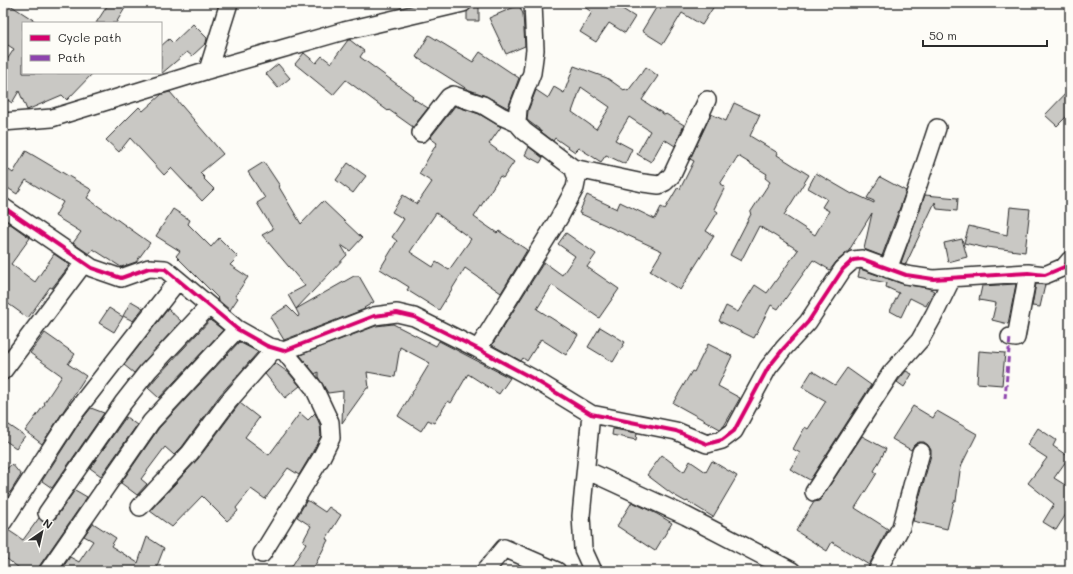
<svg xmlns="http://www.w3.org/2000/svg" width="1073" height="574" viewBox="0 0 1073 574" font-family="Mali,sans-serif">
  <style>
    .building { fill: #c9c8c4; stroke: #2b2b2b; fill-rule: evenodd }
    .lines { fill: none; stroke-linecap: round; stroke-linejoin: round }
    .minor-casing { stroke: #2b2b2b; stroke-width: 20 }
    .minor { stroke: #fdfcf7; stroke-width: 17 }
    .quiet { stroke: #8e44ad; stroke-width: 3; stroke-dasharray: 6 3; stroke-linecap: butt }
    .cycleway-casing { stroke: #fdfcf7; stroke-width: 6 }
    .cycleway { stroke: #d6006c; stroke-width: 4 }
  </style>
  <rect width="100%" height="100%" fill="#fdfcf7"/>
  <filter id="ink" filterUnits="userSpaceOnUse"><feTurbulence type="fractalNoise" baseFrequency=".025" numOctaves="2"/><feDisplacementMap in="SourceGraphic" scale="8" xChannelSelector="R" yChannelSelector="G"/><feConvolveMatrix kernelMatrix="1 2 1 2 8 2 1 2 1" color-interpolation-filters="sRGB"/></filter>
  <g filter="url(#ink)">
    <path class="building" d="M3,3H7L38,23H23V73H93L67,100L62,95L27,110L19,91L12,103L3,97V66L14,49L3,42Z
      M109,3H128L116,23H96Z
      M578,3H613L635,17L625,33L609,23L596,42L580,32L592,12Z
      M659,3H716L702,25L682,13L663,44L642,31Z
      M519,5L523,14L525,46L506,54L489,18Z
      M472,7H479V21H467V12Z
      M193,24L207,38L206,43L192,56L187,52L161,74V46L169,39L173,43Z
      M429,35L473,62L480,52L519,78L508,108L486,96L467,89L416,57Z
      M348,40H350L364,51L360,57L413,96L412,98L428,108L413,127L389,110L388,111L346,80L333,95L295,64L304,53L316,63L322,56L331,63Z
      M278,64L290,78L278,88L266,74Z
      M574,66L607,78L624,90L625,89L628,91L646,67L658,76L642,100L665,115L666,114L684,125L675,146L664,139L651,162L637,154L650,131L629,117L615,140L632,149L625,164L606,155L601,162L579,148L575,152L555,138L553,141L539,130V129L527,120L528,111L536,90L548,98L554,87L564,93ZM581,87L610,107L596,129L572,112Z
      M1070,89V113L1057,126L1045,115Z
      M170,92L223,154L200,173L205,178L204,179L214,189L202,201L171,168L164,175L130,138L119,152L106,140L139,107L143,111L162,94Z
      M734,103L760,115L750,136L778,153L777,155L809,175L784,215L815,235L829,211L822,207L827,199L808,188L816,173L852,194L853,193L874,203V201L867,198L880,177L906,191L882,256L864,249L872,213L848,252L836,262L830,270L813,260L778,309L771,305L754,338L719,321L726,306L738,312L755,285L767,293L798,250L759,226L741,261L730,255L751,214L750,213L770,182L765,178L767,174L738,156L720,184L725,187L714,209L718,212L706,231L714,236L680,290L650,271L662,251L579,213L587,195L617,209L620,202L655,219L661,207L665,209L678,187L680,189L694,161L690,159L711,114L726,121Z
      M455,106L479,114L501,127L489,144L514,162L503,178L500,176L474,217L497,233L499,231L527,250L501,293L465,268L439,310L407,290L409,287L380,269L397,241L392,237L404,219L392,212L403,195L417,204L432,182L419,174L437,143L430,138ZM436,213L471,239L449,270L436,262L433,267L410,252Z
      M529,147L543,158L540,163L525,155Z
      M26,151L92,190L87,198L150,243L136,262L121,267L93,249L89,254L73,243L81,232L55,216L63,202L26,180L17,194L3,185V178L9,170L13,173Z
      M264,162L280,186L279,187L301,224L323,201L362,238L350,251L341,245L347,255L296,309L288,295L305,286L262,235L273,229L257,203L265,198L248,172Z
      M348,163L366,176L353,193L336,180Z
      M925,195L958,198L957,211L937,209L935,202L906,264L901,263Z
      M1010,207L1030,209L1025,252L987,247L986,248L964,243L969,226L1007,235Z
      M173,209L190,220L188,224L211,247L219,238L238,257L230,265L248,277L235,296L238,298L230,310L217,299L218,298L176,256L180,251L156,236Z
      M9,223L30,238L11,264L35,282L54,254L70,265L52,288L50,287L28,318L3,300V232Z
      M566,233L596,254L587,267L619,289L599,318L552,285L537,309L578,335L566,355L541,339L527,361L523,358L521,361L492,345L544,262L562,275L575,256L558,244Z
      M962,239L967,257L948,262L944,243Z
      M860,269L903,284L928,288L934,291L926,306L910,298L901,317L890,311L899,293L886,287L887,283L858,277Z
      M354,276H359L374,302L364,308L365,309L284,340L270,317L287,306L298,317L299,315L296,309Z
      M1016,284L1008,324L992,320L996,303L979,300L982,286Z
      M1036,284L1045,285L1040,307L1032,306Z
      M131,301L143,308L133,321L123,316Z
      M109,308L123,317L114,332L99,323Z
      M168,309L181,321L134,373L124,365Z
      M210,320L223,330L159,398L148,388L156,378Z
      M393,324L436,346L439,341L510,378L499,394L468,374L451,403L448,401L434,423L428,420L421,431L398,416L430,363L400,347L395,377L367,372L369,388H367L342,423L343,391L328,393L318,377V372L315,374L300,355L376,326Z
      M600,327L625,342L613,362L588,347Z
      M45,333L75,354L68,364L86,376L42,444L25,431L45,404L44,403L62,376L30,353Z
      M239,342L258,352L220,395L182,447L174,455L165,447L141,479L147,484L137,495L121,483L159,428Z
      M708,344L732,356L718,386L740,398L724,426L720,429L673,403L692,371L694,372Z
      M979,351L1005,353L1002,385L977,383Z
      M275,363L289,373L300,386L285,398L265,374Z
      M847,368L871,385L810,480L790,469L800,453L793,449L805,427L808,429L826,401L802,387L812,371L835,385Z
      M906,371L912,374L904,387L897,382Z
      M240,403L259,418L245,437L269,455L300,413L308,420L315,413L320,425L321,436L312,453L299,475L288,468L265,499L251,489L236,508L238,511L227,521L202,496L172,527L150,511L198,459Z
      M913,406L933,418L937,411L977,434L963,462L960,471L956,501H954L947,529L913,521L931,455V450L928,445L924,442H919L914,445L911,450L892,439Z
      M91,408L104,413L52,488L42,481L80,422Z
      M126,417L137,425L101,476L90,468Z
      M3,421L25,436L16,448L3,439Z
      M1038,428L1056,440L1053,446L1069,457L1054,478L1070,488V508L1056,530L1043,522L1054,504L1028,483L1047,458L1027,445Z
      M613,429L637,433L636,440L612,435Z
      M862,436L886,449L874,471L877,473L855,508L888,529L869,565L832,542L827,551L796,531L814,502L819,501L822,497Z
      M662,455L684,472L690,461L706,472L712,461L737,476L713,517L687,501L686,502L672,494L647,475Z
      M12,464L21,475L11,491L3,499V472Z
      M75,490L87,497L40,565L38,571H23L3,556V532L8,530L23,540L39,518L42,521L47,523L51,522L55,519Z
      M307,500L325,512L329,507L341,515L326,539L328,540L312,571H289L306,543L303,541L311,526L297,517Z
      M632,502L657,514L672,523L655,551L617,526Z
      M93,523L116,538L111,546L138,563L147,537L164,548L155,571L61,570L70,557L79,562L93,541L84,536Z"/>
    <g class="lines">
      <defs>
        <path id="minor" d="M208,70L229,3
          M3,122L52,118L208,70L344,31L463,3
          M421,133L449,97L453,95L483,105L501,116L517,123
          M573,168L643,183L659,185L665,182L672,175L707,100
          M3,207L92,268L121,278L149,268L165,269L237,329L267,346L284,351L374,316L397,313L414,317L478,349L532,378L591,414L676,431L707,444L722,440L734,431L768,368L784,348L808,322L843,269L853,260L862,259L906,275L933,279L1028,273L1045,275L1064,267L1070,260
          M888,269L905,224L937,128
          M1010,337L1016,338L1028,273
          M478,349L559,218L575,188L577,178L573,168L524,131L517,123L518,109L532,73L535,50L533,3
          M3,371L84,263
          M591,414L581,516L583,549L593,571
          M586,470L686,516L792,571
          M814,492L891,373L920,340L934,315L952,278
          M140,507L190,453L228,402L275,348
          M47,513L123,403L148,371L209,306
          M3,522L72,416L178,280
          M262,554L321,458L331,438L330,422L314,388L284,351
          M48,571L151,422L237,329
          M485,571L504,548L557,571
          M877,571L901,527L921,452"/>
      </defs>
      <use href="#minor" class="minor-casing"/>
      <use href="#minor" class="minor"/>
      <path class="quiet" d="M1005,399L1010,337"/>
      <defs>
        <path id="cycleway" d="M3,207L92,268L121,278L149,268L165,269L237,329L267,346L284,351L374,316L397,313L414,317L478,349L532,378L591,414L676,431L707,444L722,440L734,431L768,368L784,348L808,322L843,269L853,260L862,259L906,275L933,279L1028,273L1045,275L1064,267L1070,260"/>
      </defs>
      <use href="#cycleway" class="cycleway-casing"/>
      <use href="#cycleway" class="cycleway"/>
    </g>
  </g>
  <rect width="1073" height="574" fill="none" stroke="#fdfcf7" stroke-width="16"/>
  <rect x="8" y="8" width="1057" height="558" fill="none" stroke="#2b2b2b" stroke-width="1.5" filter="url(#ink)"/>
  <rect x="22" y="22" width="140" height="52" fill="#fdfcf7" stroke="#a9a8a5"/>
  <rect x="30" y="35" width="20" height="6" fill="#d6006c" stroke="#a9a8a5"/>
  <text x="58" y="42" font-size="12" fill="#2b2b2b">Cycle path</text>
  <rect x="30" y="55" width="20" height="6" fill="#8e44ad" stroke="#a9a8a5"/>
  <text x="58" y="62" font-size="12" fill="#2b2b2b">Path</text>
  <g transform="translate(42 532) rotate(34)" stroke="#fdfcf7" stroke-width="3" paint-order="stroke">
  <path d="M0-3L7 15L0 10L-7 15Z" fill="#2b2b2b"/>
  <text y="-6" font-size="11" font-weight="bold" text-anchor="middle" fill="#2b2b2b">N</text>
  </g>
  <path d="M923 40v6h124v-6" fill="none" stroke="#2b2b2b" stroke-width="2"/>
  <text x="929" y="40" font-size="12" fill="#2b2b2b" stroke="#fdfcf7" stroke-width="3" paint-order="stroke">50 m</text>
</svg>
